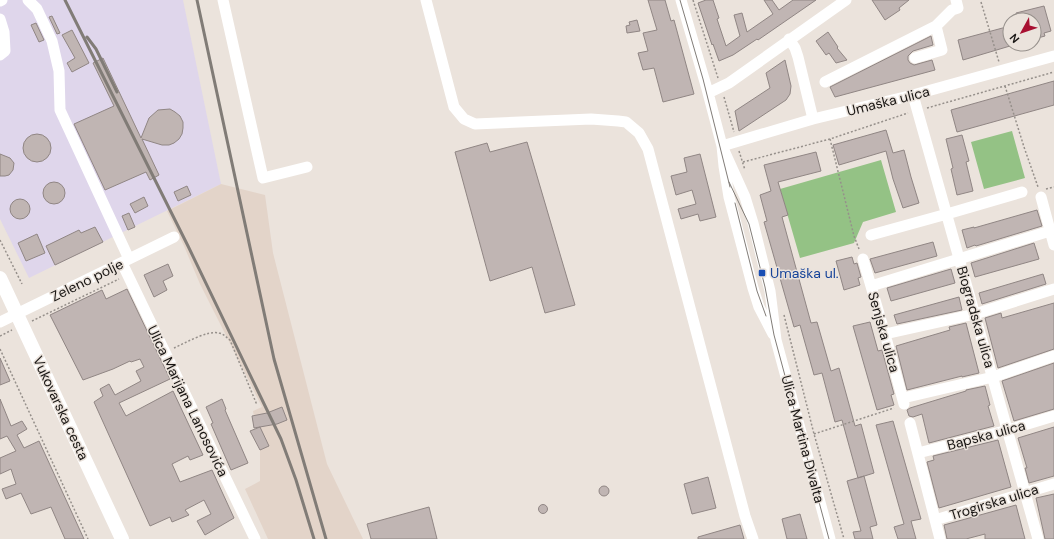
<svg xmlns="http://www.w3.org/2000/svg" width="1054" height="539" viewBox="0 0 1054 539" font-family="'DM Sans',sans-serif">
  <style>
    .industrial { fill: #dfd6eb }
    .built { fill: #e3d4c9 }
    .green { fill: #94c285 }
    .building { fill: #c0b5b3; stroke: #908684 }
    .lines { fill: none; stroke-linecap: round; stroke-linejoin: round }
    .path { stroke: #96908b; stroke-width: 1.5; stroke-dasharray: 2 2; stroke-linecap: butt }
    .minor { stroke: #fff; stroke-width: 11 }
    .major { stroke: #fff; stroke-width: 14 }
    .tram { stroke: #817c77; stroke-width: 1 }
    .rail { stroke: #817c77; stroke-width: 3 }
    .transit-dot { fill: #1a4fb4; stroke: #ebe3dc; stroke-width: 1.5 }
    .labels { text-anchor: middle; stroke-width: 3; stroke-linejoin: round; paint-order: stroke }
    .street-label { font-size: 14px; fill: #181513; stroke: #ebe3dc }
    .transit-label { font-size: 14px; fill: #164399; stroke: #ebe3dc; text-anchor: start }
  </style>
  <rect width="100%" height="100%" fill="#ebe3dc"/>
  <path class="industrial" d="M0,0H183L221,184L29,278L0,219Z"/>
  <path class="built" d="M221,184L265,195L273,253L327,464L363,539H268L245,489L260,481V450L253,411L262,407L200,284L184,246L167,211Z"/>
  <path class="green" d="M1012,131L1025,178L984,189L971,142Z
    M881,160L896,212L863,222L854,243L800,258L780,189Z"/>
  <path class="building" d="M648,0H665L671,21L674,20L694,94L663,102L654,68L643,70L638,53L648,51L643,33L657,30Z
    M706,0H713L719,18L717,19L726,46L740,36L734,15L742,13L747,32L773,14L764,0H772L779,10L793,0H816L758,40L757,39L733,55L719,61L713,44L712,45L698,3Z
    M872,0H909L899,8L900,10L885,20Z
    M1044,6L1051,31L1044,33L1045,36L1034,39V20H1018L1016,13Z
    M52,16L60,33L57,34L49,17Z
    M637,20L640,31L627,33L626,26L630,25L629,22Z
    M36,23L44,40L39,42L31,25Z
    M1010,26V46L963,60L958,40Z
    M72,30L89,63L72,72L67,63L75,58L62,35Z
    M828,32L838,47L837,48L847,60L836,63L829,53L826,55L816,41Z
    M931,36L933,45L913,51L908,56V60L910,63L914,65L932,60L935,70L835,97L830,87Z
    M103,58L141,138L149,118L158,110L170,109L175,112L180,116L183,122V128L182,134L179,139L174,143L169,145H162L142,139L159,175L150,180L146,172L105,190L74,124L114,106L93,63Z
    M785,60L791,86L790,94L786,100L739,131L735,111L770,88L766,73Z
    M1054,81V105L957,132L951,110Z
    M886,130L893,153L904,150L911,177L919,203L903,208L893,179L886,151L839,165L833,145Z
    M23 148a14 14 0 1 1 28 0a14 14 0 1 1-28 0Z
    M962,135L969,161L966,162L973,191L957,195L951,169L953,168L946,139Z
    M527,142L575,305L545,313L532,267L490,281L455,152L487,143L490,152Z
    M816,152L821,171L778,182L788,215L782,217L811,323L817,322L831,371L839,368L855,426L861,424L874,473L858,478L842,420L835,422L822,373L814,375L800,325L794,327L764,222L767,221L760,195L771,191L764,165Z
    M0,154L10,158L14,163L13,170L9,175L5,176H0Z
    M700,154L716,217L700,221L698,214L681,219L678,209L696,204L692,190L676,195L671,176L687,172L684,158Z
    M43 193a11 11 0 1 1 22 0a11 11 0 1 1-22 0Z
    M187,186L191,195L178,201L174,192Z
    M144,197L148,206L135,213L130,204Z
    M10 209a10 10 0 1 1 20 0a10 10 0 1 1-20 0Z
    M1037,210L1042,226L976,246L975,245L967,248L962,230L974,227V228Z
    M129,213L135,227L128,230L122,216Z
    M95,227L103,242L55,265L46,246L79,230L81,233Z
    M37,234L45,253L26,261L18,243Z
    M933,242L937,256L875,273L870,259Z
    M1034,243L1039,259L975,277L971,263Z
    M852,257L854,264L857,263L861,277L858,278L860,285L844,290L836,261Z
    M168,264L173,276L163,281L167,290L154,297L144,275Z
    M951,269L955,283L891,301L887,288Z
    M1043,274L1046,284L982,304L979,293Z
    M127,289L170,379L119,403L126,416L173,391L203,455L190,460L188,456L172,464L180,482L212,470L234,518L205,535L197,521L211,514L204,500L185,510L189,515L172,522L170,517L150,526L94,402L103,396L100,389L109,384L115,395L141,381L136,371L144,367L140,359L131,362L130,361L113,369L83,380L50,315L102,290L106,299Z
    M959,297L962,310L897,324L894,315Z
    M1054,303V349L998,368L985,318L1001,313L1002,318Z
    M870,322L878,351L882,350L894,394L891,395L894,405L877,410L853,326Z
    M966,323L979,373L962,377V376L907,390L896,346L950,330L949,327Z
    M0,358L10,381L0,385Z
    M1054,363V409L1014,421L1002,381Z
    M985,386L990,405L988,406L994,426L929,443L922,414L913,417L909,416L907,410L910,408L966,391V390Z
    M0,399L11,426L22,421L27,429L17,435L24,448L39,441L84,539H65L51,507L31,514L21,493L6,499L2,489L16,484L11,469L0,474V458L16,451L7,436L0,439Z
    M222,399L226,409L225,410L248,463L231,470L211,424L213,423L206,407Z
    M282,407L287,420L277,424L254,428L252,416L267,413Z
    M893,421L921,519L911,521L916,539H898L894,527L904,524L876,425Z
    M260,427L269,446L260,450L250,431Z
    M1054,427V476L1029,483L1025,468H1027L1018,438Z
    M998,440L1011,487L939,508L927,462L934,460L933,456Z
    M864,476L877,525L870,527L873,539H855L853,532L861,531L847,481Z
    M708,477L716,508L692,514L684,484Z
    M599 491a5 5 0 1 1 10 0a5 5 0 1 1-10 0Z
    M1054,494V539H1045L1036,498Z
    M538.5 509a4.5 4.5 0 1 1 9 0a4.5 4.5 0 1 1-9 0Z
    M1016,505L1025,539H985V534L966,539H947L944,525Z
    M429,507L437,539H371L367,524Z
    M800,514L807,539H787L782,519Z
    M740,525L744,539H698V537Z"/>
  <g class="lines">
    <path class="path" d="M693,0L718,78
      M981,2L999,62
      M1005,86L1024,147L1038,187
      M724,97L734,132
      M927,108L1054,72
      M830,139L854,236L859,249
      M739,151L745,170
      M743,162L830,139L908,113
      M1046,189L1054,187
      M0,240L22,284
      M784,315L814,434L844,539
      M32,321L119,279
      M0,336L12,330
      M174,348C185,343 208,330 219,333C224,334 226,337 230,340L257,405
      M0,349L88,539
      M814,434L894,408"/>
    <path class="minor" d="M28,0L37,9L52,41L59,71L60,110L129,259
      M223,0L263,178L307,167
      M426,0L454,107L464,119L475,124L591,119L618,121L626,122L639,133L648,149L745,516L753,539
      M681,0L707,89L722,146L724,166L729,197L753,288L759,307L773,334
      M0,1L2,0
      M0,19L4,32L5,51L0,55
      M789,39L795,48L798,57L813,119
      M915,58L942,50L936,26
      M825,82L936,26L952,10L958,8L956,0
      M708,93L729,83L846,0
      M913,95L1038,539
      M722,146L745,197L753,223L770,291L776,340L830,539
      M722,146L813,119L913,95L1054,56
      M1041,197L1054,245
      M871,235L947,214L1022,192
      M863,259L885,334L904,404
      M122,263L255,539
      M871,286L1050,231
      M0,322L174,237
      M885,334L975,314L1054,289
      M903,398L993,377L1054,356
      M910,423L940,539
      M918,453L1008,430L1054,416
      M935,520L1054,484"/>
    <path class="major" d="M0,278L122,539"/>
    <path class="tram" d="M680,0L703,79L730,187
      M729,182L749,224L765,287L774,335L829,539
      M735,203L757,291L766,316"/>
    <path class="rail" d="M65,0L188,246L281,439L296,480L314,539
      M197,0L274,359L326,539
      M87,37L96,49L117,92"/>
  </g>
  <rect class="transit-dot" x="758" y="269" width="8" height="8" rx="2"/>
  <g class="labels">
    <g class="street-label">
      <text transform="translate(888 101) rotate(-14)" y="5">Umaška ulica</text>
      <text transform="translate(87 280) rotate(-26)" y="5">Zeleno polje</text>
      <text transform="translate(976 317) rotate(74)" y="5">Biogradska ulica</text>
      <text transform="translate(884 332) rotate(74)" y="5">Senjska ulica</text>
      <text transform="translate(188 401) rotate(64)" y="5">Ulica Marijana Lanosovića</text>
      <text transform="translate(61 408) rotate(65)" y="5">Vukovarska cesta</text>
      <text transform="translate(986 435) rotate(-15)" y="5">Bapska ulica</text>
      <text transform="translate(803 439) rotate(75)" y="5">Ulica Martina Divalta</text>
      <text transform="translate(994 502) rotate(-17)" y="5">Trogirska ulica</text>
    </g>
    <g class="transit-label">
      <text x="770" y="278">Umaška ul.</text>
    </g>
  </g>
  <g transform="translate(1022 32) rotate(230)"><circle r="19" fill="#ebe3dc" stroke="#97918c"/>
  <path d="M0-3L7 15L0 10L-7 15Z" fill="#a81031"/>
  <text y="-6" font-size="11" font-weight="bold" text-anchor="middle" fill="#181513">N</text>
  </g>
</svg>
